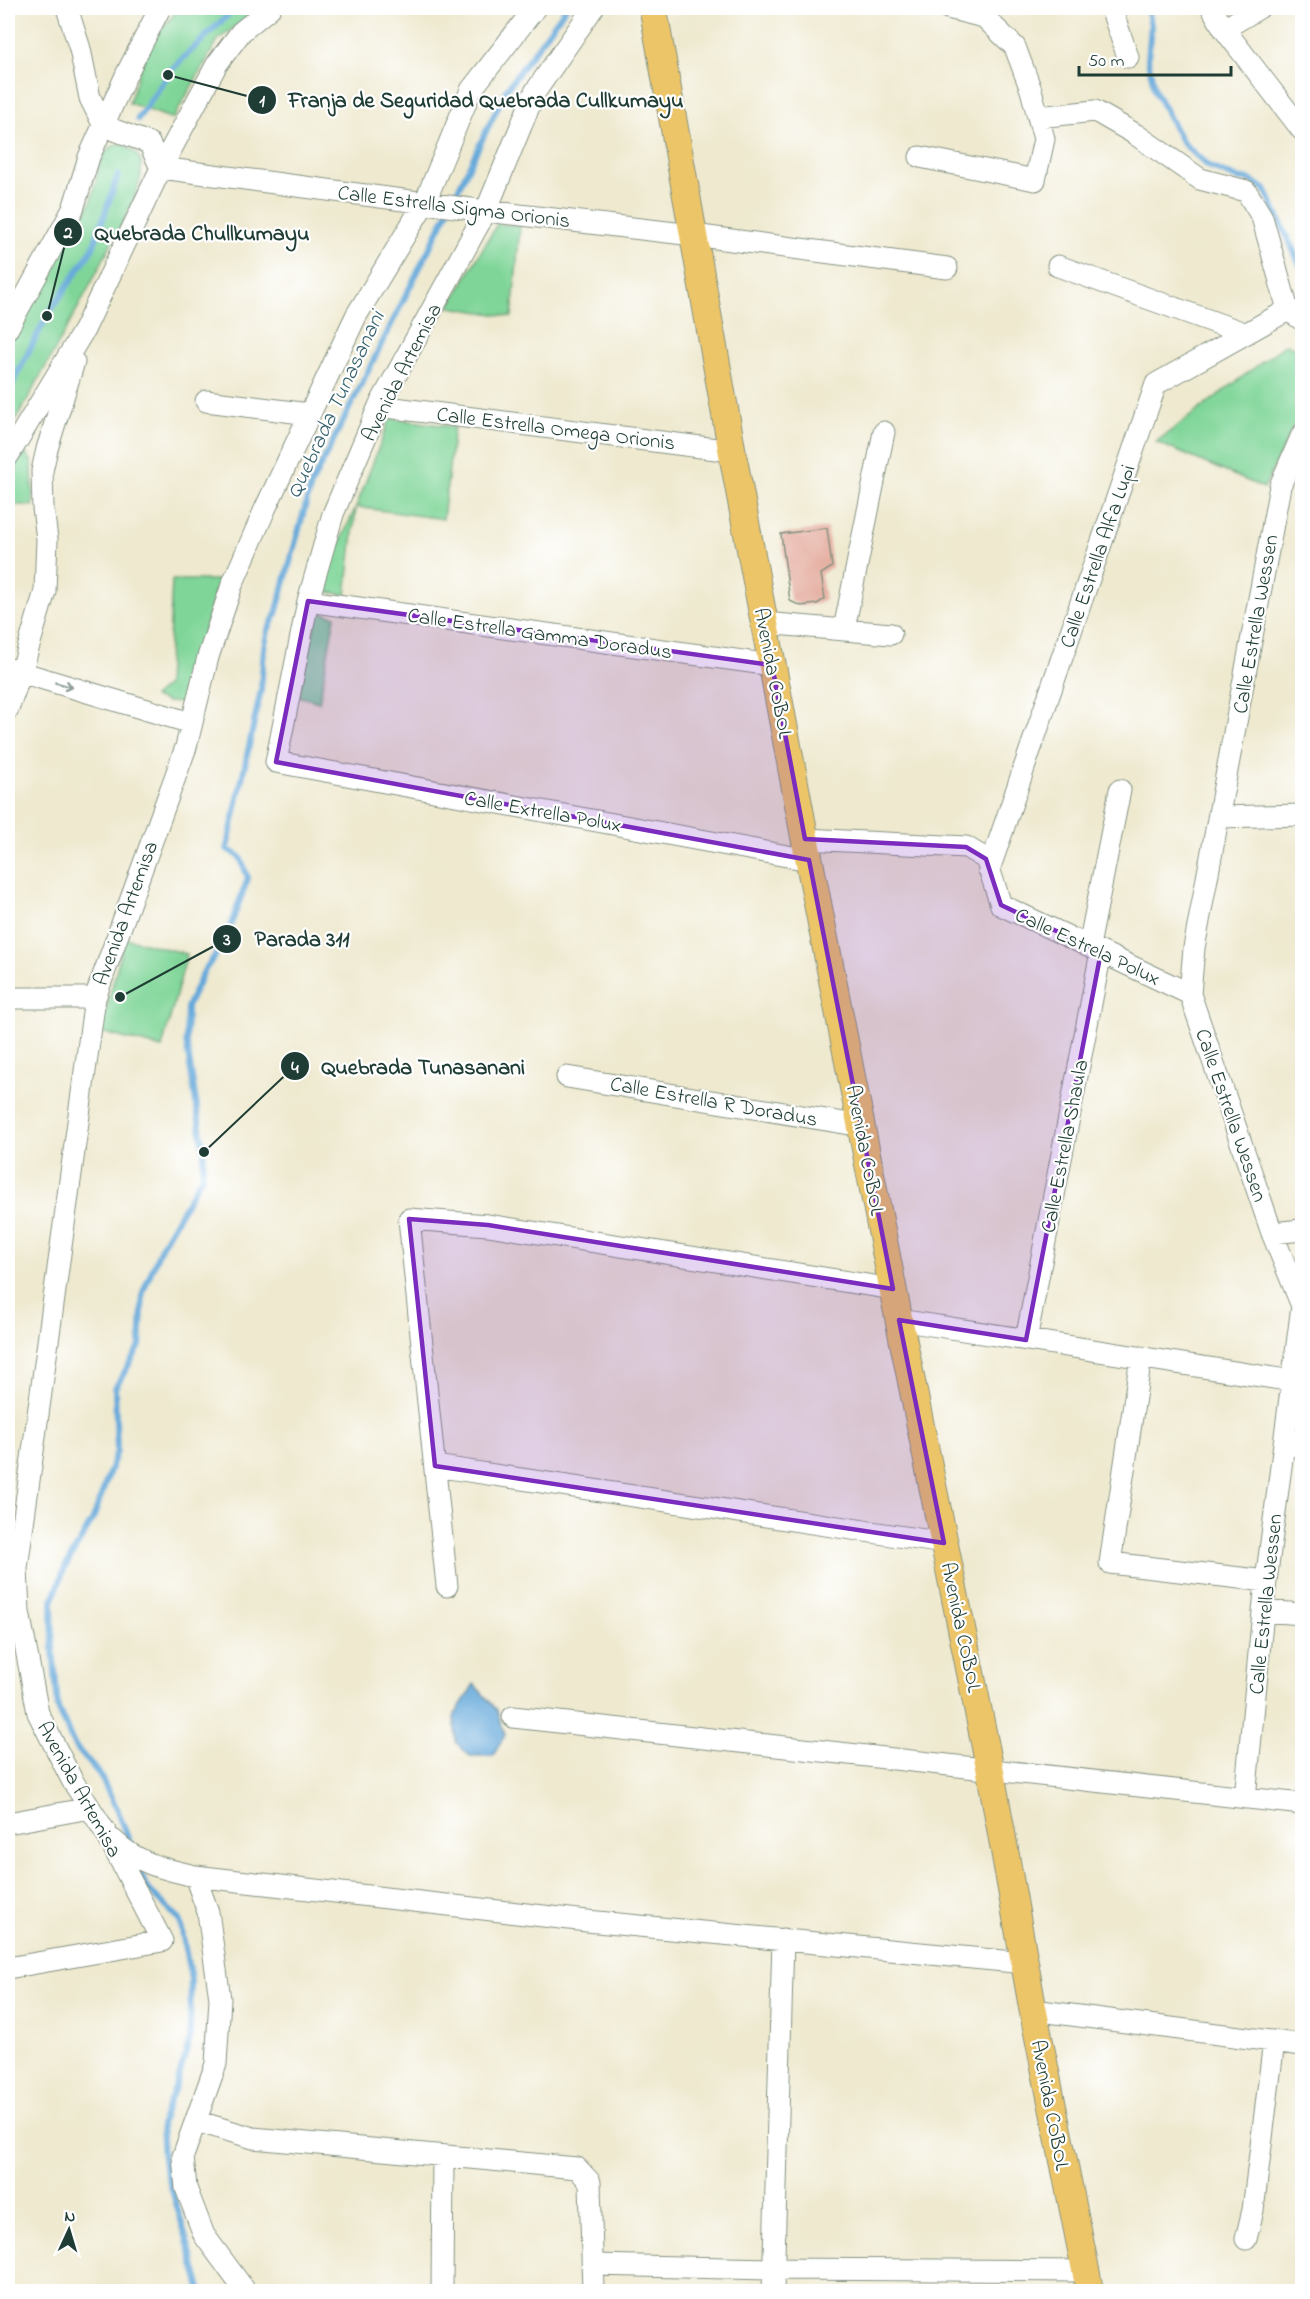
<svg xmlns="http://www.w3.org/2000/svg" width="1310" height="2299" viewBox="0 0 1310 2299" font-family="'Indie Flower',sans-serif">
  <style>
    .green { fill: #7fd598; stroke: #4f8966; stroke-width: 1.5 }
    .water { fill: #65a9da; stroke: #427387; stroke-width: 1.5 }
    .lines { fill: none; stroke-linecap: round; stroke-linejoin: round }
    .stream { stroke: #65a9da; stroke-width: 6 }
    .building { fill: #e2a596 }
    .minor-casing { stroke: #869382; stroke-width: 23 }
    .major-casing { stroke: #869382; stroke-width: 29 }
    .minor { stroke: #fff; stroke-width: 21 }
    .major { stroke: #edc569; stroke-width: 27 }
    .oneway { stroke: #8f9e9a }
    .marked { fill: #7b2cbf; fill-opacity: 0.2; stroke: #7b2cbf; stroke-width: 4.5; stroke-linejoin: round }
    .labels { text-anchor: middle; stroke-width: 4.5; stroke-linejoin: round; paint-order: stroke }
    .street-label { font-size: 21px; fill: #1f3d34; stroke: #fff }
    .water-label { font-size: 22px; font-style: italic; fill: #38636e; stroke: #fff }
    .leader { fill: none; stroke: #1f3d34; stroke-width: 2 }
    .callout-dot { fill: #1f3d34; stroke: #fff; stroke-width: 2 }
    .mark-label { font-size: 18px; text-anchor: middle; font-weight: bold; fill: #fff }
    .callout-label { font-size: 22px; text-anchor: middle; font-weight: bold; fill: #1f3d34; stroke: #fff; stroke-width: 4.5; stroke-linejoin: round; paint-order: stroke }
  </style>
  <rect width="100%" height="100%" fill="#fff"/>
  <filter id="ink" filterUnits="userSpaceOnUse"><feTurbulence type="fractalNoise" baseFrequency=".0167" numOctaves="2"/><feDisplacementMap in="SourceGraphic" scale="12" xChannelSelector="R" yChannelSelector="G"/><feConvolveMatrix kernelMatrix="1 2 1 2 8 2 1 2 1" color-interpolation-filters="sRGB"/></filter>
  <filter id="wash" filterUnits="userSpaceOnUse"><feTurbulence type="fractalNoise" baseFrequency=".008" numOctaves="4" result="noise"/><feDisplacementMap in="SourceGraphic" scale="24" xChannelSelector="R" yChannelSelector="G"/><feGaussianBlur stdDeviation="1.35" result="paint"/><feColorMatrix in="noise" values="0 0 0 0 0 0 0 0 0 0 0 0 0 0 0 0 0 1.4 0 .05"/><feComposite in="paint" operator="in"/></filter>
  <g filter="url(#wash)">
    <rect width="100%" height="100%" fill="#eee9cf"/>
    <path class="green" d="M179,8H259L218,40L173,119L129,103L147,47Z
      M119,143C128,147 139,152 141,163C145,185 121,225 111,244C79,309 43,371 8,434V346L37,290L91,202L101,158L110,148Z
      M497,224L520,226L512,317L449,307Z
      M1286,344L1302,351V408L1264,488L1156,442Z
      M390,418L454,427L443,519L356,507L346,595L318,590L356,507Z
      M27,454L32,462L33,506L8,504C8,484 6,463 27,454Z
      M172,580H218L187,693L179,703L167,702L153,697L167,685Z
      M318,612L335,616L319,702L298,696Z
      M125,938L187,954L162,1048L100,1032Z"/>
    <path class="water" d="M474,1684L497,1710L505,1735L493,1756H470L456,1743L454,1716Z"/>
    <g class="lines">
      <path class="stream" d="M1147,8L1151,25L1148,60L1155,91L1183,143L1208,166L1236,178L1250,180L1265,189L1302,269
        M138,119L172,69L235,8
        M452,202L506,90L566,8
        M8,392L47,316L93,248L118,175
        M131,1846L119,1814L100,1775L74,1745L58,1708L53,1648L52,1602L65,1567L93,1519L117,1451L115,1388L140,1346L143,1292L162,1245L202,1176L204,1152L186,1040L187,1007L204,971L224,943L248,878L240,857L227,849L261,690L264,648L268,630L276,614L311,485L448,211
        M137,1863L146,1887L180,1920L191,1980L190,2039L178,2080L161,2123L163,2159L202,2292"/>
    </g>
    <g id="blocks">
      <path class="building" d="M827,528L832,567L821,574L825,599L817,604L801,606L790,601L781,534Z"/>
    </g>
  </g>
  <g filter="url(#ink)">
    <use href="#blocks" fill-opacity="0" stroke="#869382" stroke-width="1.5"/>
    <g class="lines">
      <defs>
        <path id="minor" d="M67,8L80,49L90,98L104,126L149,143L161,168
          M593,8L535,92L486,211L379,406L333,514L308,601L276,762L809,860
          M1111,8L1128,57
          M1212,8L1224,29L1302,130
          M1224,29L1259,8
          M1038,117L1095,111L1135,134L1200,179L1246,191L1262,217L1288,310L1302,320
          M920,157L1035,180L1044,139L1031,90L1015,47L984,17L948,8
          M161,168L486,211L693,235L947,268
          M1058,266L1244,333
          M8,328L73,209L89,157L127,73L160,8
          M206,401L309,414
          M379,406L732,451
          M8,456L84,330L161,168L217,64L241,32L270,8
          M308,601L772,665
          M764,623L891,634
          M844,629L884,432
          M10,669L191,723
          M8,709L21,673L45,591L47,539L43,508L42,471L47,449L74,362
          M1219,817L1302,815
          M805,839L966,847L986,859L1001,905L1190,994
          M989,870L1156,384L1288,310
          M1089,946L1120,790
          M8,998H95
          M567,1077L862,1126
          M1272,1233L1302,1230
          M899,1320L1293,1381
          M1026,1340L1101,952
          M1141,1357L1110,1563L1266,1581
          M1284,1444L1302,1446
          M435,1466L944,1543
          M447,1586L409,1219L488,1225L893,1289
          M1264,1611L1302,1614
          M513,1717L1302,1804
          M1245,1798L1266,1581L1302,1306L1272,1233L1190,994L1194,948L1280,486L1302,435
          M8,1823L90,1808
          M113,1840C136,1863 164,1869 195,1876L587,1921L1025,1963
          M195,1876L208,1912L220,1999L216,2064L183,2156L186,2188L204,2235L246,2292
          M8,1968L162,1941L106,1833L72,1780L38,1713L19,1612L17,1568L95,998L186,747L208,657L232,585L266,507L356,316L425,202L471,90L535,8
          M1033,2010L1302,2045
          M196,2121L253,2138L577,2168L590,2182L593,2292
          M1246,2239L1253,2210L1274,2041
          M593,2265L774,2269L1084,2271
          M442,2292L443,2156
          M773,2292L783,1939"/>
        <path id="major" d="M653,8L732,451L805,839L899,1320L990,1769L1033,2010L1090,2292"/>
      </defs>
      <use href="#minor" class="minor-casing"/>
      <use href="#major" class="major-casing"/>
      <use href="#minor" class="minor"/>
      <use href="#major" class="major"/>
    </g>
    <defs><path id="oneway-shaft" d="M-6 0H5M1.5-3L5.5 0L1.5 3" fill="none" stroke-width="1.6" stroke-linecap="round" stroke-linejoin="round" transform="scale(1.5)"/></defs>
    <use class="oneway" href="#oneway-shaft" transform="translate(64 685) rotate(16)"/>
  </g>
  <path class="marked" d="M308,601L772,665L805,839L966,847L986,859L1001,905L1101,952L1026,1340L899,1320L944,1543L435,1466L409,1219L488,1225L893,1289L809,860L276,762Z"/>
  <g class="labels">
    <g class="street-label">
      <text transform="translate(454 206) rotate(7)" y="7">Calle Estrella Sigma Orionis</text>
      <text transform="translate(401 372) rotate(-63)" y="7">Avenida Artemisa</text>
      <text transform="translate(556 428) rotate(7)" y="7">Calle Estrella Omega Orionis</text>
      <text transform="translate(1097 556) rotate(-71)" y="7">Calle Estrella Alfa Lupi</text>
      <text transform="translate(1255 624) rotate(-80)" y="7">Calle Estrella Wessen</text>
      <text transform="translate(540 633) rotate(8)" y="7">Calle Estrella Gamma Doradus</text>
      <text transform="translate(774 673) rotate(79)" y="7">Avenida COBOL</text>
      <text transform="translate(543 811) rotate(10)" y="7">Calle Extrella Polux</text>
      <text transform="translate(125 913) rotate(-70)" y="7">Avenida Artemisa</text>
      <text transform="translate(1088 946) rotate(25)" y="7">Calle Estrela Polux</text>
      <text transform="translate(714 1101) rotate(10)" y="7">Calle Estrella R Doradus</text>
      <text transform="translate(1232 1115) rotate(71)" y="7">Calle Estrella Wessen</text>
      <text transform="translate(1064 1146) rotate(-79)" y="7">Calle Estrella Shaula</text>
      <text transform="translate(866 1150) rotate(79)" y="7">Avenida COBOL</text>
      <text transform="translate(1265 1604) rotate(-84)" y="7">Calle Estrella Wessen</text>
      <text transform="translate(962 1627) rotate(78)" y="7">Avenida COBOL</text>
      <text transform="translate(80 1789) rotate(61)" y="7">Avenida Artemisa</text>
      <text transform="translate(1051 2105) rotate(79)" y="7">Avenida COBOL</text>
    </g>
    <g class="water-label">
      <text transform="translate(334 404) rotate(-65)" y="8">Quebrada Tunasanani</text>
    </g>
  </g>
  <path class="leader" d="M168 75L262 100M47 316L68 232M120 997L227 939M204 1152L295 1066"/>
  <g class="callout-dot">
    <circle cx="168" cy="75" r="6"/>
    <circle cx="47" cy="316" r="6"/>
    <circle cx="120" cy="997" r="6"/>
    <circle cx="204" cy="1152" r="6"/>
    <circle cx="262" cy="100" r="15"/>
    <circle cx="68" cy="232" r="15"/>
    <circle cx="227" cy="939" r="15"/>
    <circle cx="295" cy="1066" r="15"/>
  </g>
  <g class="mark-label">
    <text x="262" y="106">1</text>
    <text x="68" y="238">2</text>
    <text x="227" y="945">3</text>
    <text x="295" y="1073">4</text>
  </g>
  <g class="callout-label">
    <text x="486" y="107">Franja de Seguridad Quebrada Cullkumayu</text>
    <text x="202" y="240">Quebrada Chullkumayu</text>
    <text x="302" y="946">Parada 311</text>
    <text x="423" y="1074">Quebrada Tunasanani</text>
  </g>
  <rect width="1310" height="2299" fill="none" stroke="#fff" stroke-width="30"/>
  <g transform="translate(69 2230) rotate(4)" stroke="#ffffff" stroke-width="4.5" paint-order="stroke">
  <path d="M0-4.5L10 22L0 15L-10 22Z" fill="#1f3d34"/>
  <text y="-9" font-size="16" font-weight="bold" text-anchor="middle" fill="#1f3d34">N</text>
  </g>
  <path d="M1079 66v9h152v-9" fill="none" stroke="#1f3d34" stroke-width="3"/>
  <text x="1088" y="66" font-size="18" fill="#1f3d34" stroke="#ffffff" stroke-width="4.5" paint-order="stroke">50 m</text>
</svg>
